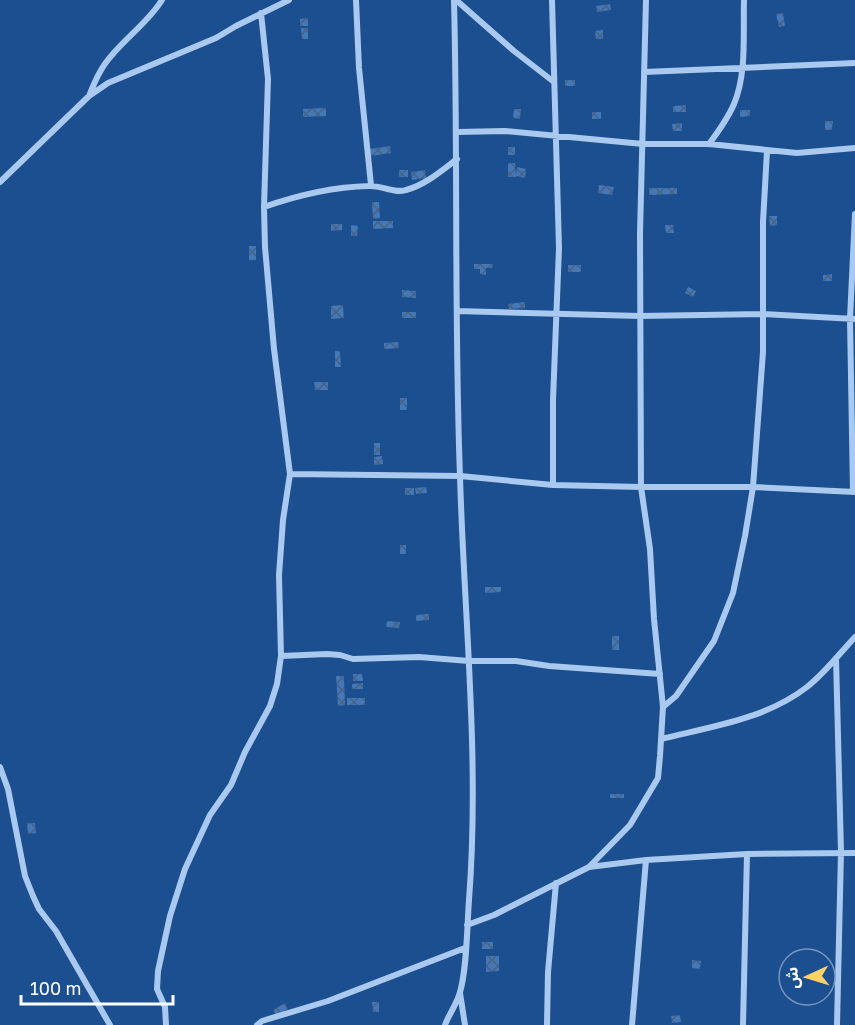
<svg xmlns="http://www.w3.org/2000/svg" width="855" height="1025" viewBox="0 0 855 1025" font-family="'Golos Text','Noto Sans Arabic',sans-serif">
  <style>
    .building { fill: url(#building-cross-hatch) }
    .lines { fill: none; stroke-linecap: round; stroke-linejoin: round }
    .street { stroke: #a9c9ee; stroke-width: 6 }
  </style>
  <defs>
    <pattern id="building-cross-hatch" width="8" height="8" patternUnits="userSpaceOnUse" patternTransform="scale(1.5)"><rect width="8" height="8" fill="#4478b7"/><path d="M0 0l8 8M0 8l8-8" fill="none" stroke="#486282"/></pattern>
  </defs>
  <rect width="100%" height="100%" fill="#1b4f8f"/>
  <path class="building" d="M610,4L611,10L597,12L596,6Z
    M783,13L785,26L779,27L776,14Z
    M308,18V26H300V19Z
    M301,28H308V39H302Z
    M603,30V39H596L595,31Z
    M565,80H575V86H565Z
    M686,105V112H673V106Z
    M326,108V116L303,117V109Z
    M514,109H521L520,119L513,118Z
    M740,110H750V116L740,117Z
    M592,112H601V119H592Z
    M825,121H833L832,130H825Z
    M682,123V131H673L672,124Z
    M390,146L391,153L370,156L369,149Z
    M508,147H515V155H508Z
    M508,163H515L516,177H508Z
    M517,167L526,169L525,178L516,176Z
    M399,170H408V177H399Z
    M425,170L426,178L412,180L411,172Z
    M599,185L614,187L612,195L598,193Z
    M649,188H677V194L649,195Z
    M372,202H379L380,218L373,219Z
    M769,216H777V225L770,226Z
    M373,221H393V228L373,229Z
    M331,224H342V230L331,231Z
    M351,225L358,226L357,236H351Z
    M665,225H673L674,233H666Z
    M249,246H256V260H249Z
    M474,264H493L492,268H486V275L480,274V269H474Z
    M568,265H581V272H568Z
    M832,274V281H823V275Z
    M688,287L696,291L693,297L685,293Z
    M402,290L416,291V298L402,297Z
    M525,302V308L509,309L508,304Z
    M343,305L344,318L331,319V306Z
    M402,312H416V318H402Z
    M398,342L399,348L384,349V343Z
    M335,351H340L341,367H335Z
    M314,382H328V390H315Z
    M400,398H407V410H400Z
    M374,443H380V455H374Z
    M382,456L383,464L374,465V457Z
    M426,487L427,493L416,494L415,488Z
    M405,488H414V495H405Z
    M400,545H406V554H400Z
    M485,587H501V592L485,593Z
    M429,614V620L416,621V615Z
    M387,621L400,622L399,628L386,627Z
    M612,636H619V650H612Z
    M353,674H362L363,681H353Z
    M336,676H344L345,705L338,706Z
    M363,683V689H352V684Z
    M347,698H365V705H347Z
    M610,794H624V798H610Z
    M27,823H35L36,833L28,834Z
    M482,942H493V949H482Z
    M486,956H499V971L486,972Z
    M692,960L701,961L700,969L692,968Z
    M372,1002H379V1012H373Z
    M285,1003L288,1009L277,1016L273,1010Z
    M680,1015L681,1022L672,1023L671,1016Z"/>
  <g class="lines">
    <path class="street" d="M356,0L359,68L371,185
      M456,0L514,51L554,82
      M552,0L559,248L553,400V485
      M261,13L268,79L264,207L265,247L274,349L290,474L460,476L553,485L641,487H753L855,492
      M644,72L855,63
      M89,96C95,81 101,67 112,55C128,36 149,21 162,0
      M458,132L505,131L643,144H709L797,153L855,148
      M709,144C718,132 728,118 734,104C747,73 743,33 744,0
      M0,182L89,96L108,83L216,38L236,26L289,0
      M264,207C298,195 333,187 369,186C381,185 394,194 406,190C425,185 441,171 457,159
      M457,311L640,316L763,314L855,319
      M853,492L850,319L855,214
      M281,656L327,654L340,655L353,659L419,657L469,661H516L549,666L660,674
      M836,658L841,852L837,1025
      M663,707L676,696L714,641L733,593L745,536L753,487L763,352V222L767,151
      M661,739C710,727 766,719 807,687C825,673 840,653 855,637
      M0,767L8,789L25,876L33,896L39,909L56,931L110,1025
      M589,867L630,825L658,778L660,756L663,707L654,619L650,549L641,487L640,233L646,0
      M467,925L494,915L589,867L646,860L747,854L855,853
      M460,993L465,1025
      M166,1025L165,1007L157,989L158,971L170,916L185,869L210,815L231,785L245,752L270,706L277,684L281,656L279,575L283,520L290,474
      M257,1025L262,1021L328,1001L465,948
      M445,1025C449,1014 457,1004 460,992C467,969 467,926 469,900C480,758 464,617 460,476C454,317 458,159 454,0
      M547,1025L548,972L556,883
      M632,1025L646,860
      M743,1025L747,854"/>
  </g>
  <g transform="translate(807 977) rotate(266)"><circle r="28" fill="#1b4f8f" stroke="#7695bc" stroke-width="1.5"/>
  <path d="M0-4.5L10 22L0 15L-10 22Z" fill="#ffd166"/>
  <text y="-9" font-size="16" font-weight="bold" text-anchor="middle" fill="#ffffff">ش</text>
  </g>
  <path d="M21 995v9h152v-9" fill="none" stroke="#ffffff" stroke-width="3"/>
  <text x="30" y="995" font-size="18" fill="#ffffff" stroke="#1b4f8f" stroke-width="4.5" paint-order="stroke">100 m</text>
</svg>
